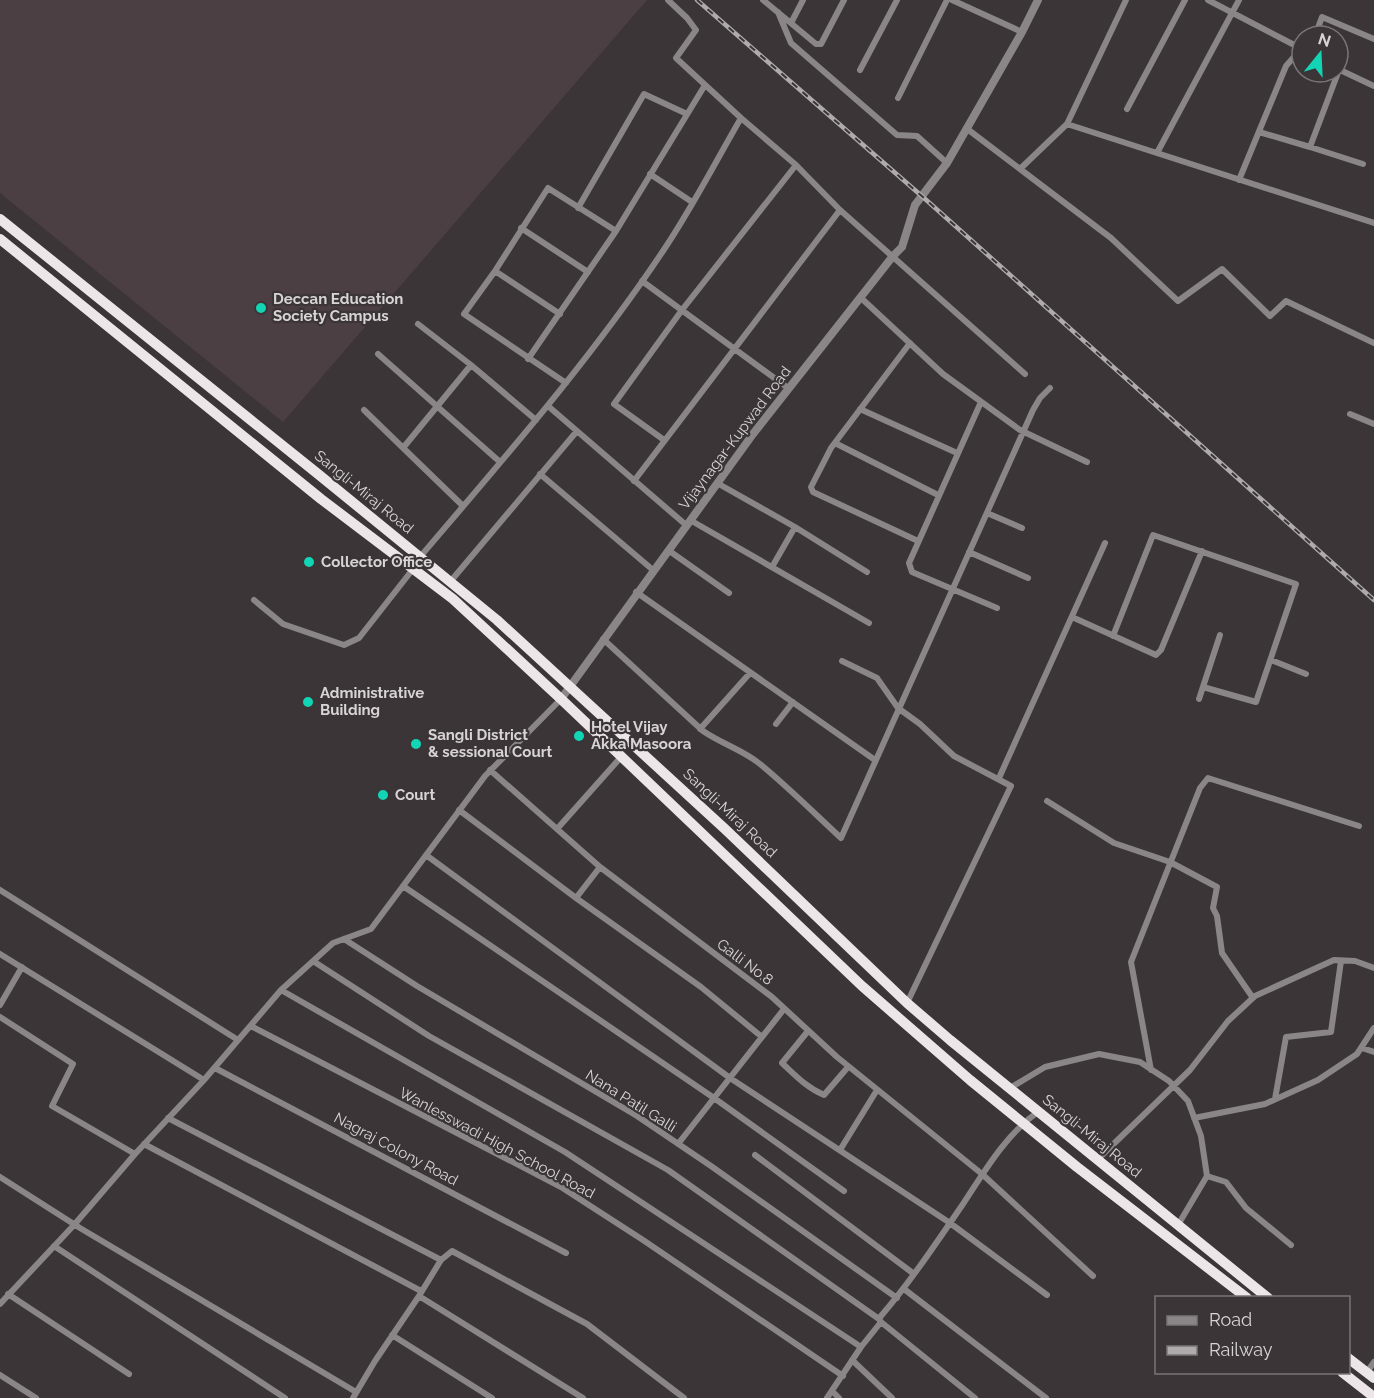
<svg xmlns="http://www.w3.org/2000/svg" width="1374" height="1398" viewBox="0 0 1374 1398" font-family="Raleway,sans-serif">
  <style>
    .built { fill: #4b3f43 }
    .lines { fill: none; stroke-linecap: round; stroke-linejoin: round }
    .minor { stroke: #8a8687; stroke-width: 6 }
    .tertiary { stroke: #8a8687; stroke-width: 8 }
    .trunk { stroke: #ece6e8; stroke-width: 10 }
    .rail-casing { stroke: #afabad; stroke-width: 4.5 }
    .rail { stroke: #3b3537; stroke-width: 2; stroke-dasharray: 7; stroke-linecap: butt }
    .poi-dot { fill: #11d5b4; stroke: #3b3537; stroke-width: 2 }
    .labels { text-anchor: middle; stroke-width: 4.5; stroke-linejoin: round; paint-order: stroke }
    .poi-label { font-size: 15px; font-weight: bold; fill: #d8d4d6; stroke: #3b3537; text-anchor: start }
    .street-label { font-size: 15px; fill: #d8d4d6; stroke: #3b3537 }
  </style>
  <rect width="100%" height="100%" fill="#3b3537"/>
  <path class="built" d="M0,0H647L283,422L0,193Z"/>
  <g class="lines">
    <path class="minor" d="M668,0L687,18L696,30L676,58L741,118L796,165L840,210L1025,374
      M763,0L816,44H821L844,0
      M952,0L1022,32
      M1208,0L1302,49
      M778,12L791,43L897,135L917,136L947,163
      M791,23L803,0
      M1315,36L1322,17L1374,39
      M1338,69L1374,86
      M860,70L897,0
      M1339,70L1310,147L1363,164
      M898,98L947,0
      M1127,109L1185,0
      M1067,124L1374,223
      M966,128L1020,169L1067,124L1126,0
      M1259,132L1310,147
      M1157,153L1239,0
      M1020,169L1111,238L1178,301L1222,269L1270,316L1286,301L1374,343
      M650,174L692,202
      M1239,180L1286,66L1301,49
      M578,208L644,94L687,114
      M521,228L588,272
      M495,271L560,314
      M642,281L788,388
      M860,297L943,374L1020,430L1087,462
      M418,324L471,365L536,420
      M910,343L831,448L811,487L813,492L918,541
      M378,354L500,462
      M528,359L616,231
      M566,383L464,314L495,271L548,188L616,231L705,85
      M981,402L909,563L912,572L997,608
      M548,406L686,525
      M860,409L957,453
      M364,410L463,506
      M1350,414L1374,424
      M664,440L614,404L682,310L796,165
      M835,443L938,495
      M403,448L471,365
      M540,474L653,570
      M634,481L840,210
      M717,483L795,527L867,572
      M987,513L1022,528
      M690,520L869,623
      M668,550L729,593
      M969,552L1028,578
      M420,557C505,457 592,358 665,248C693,206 716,161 741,118
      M772,567L795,527
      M450,582L577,431
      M636,592L875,760
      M254,600L283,624L344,645L359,638L413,569
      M1072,617L1156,655L1161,650L1202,551
      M1113,636L1153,535L1296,584L1256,702L1203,687
      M603,639L703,731C722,744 743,750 760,764C788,787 814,813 841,838L1033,410L1040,398L1050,388
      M1271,660L1306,674
      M842,661L877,678L898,708L920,724L954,756L1011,786L907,1003
      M1199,699L1220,635
      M776,724L793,702
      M700,729L750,673
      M490,770L600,867L772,997L837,1057L982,1174L1093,1276
      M999,778L1105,543
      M1047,801L1114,843L1170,862L1217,887L1213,908L1217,916L1222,953L1253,998
      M459,810L576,898L600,867
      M557,829L621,757
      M426,855L730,1078L950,1223L1047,1295
      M403,886L714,1098L844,1191
      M0,890L238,1040
      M576,898L701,987L762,1037
      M344,939L417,986L637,1116L711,1166L897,1298
      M0,954L204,1080
      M313,961L429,1036L668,1170L879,1319
      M281,990L565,1152L861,1347
      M0,1005L22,967
      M0,1017L73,1064L52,1106L135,1154
      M251,1026L561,1187L643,1240L843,1376
      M808,1031L782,1063C795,1075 807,1088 824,1095L848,1067
      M1362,1048L1374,1052
      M215,1068L566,1253
      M1151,1070L1131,962L1200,788L1208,778L1359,826
      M1010,1088L1045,1067L1099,1054L1140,1062L1169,1081L1188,1101L1201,1136L1207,1176L1178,1225
      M1275,1099L1286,1037L1331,1032L1341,961
      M168,1118L441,1260
      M1194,1118L1265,1104L1318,1080L1357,1054L1374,1028
      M144,1144L421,1291
      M678,1144L784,1009
      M840,1150L877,1090
      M755,1155L914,1274
      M1097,1160L1190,1070L1228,1021L1255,996L1334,960L1355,961L1374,968
      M1207,1176L1226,1182L1246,1208L1291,1245
      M0,1177L80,1228L356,1392
      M54,1246L285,1398
      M904,1289L1046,1398
      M8,1294L129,1374
      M0,1304L74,1225L135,1154L204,1080L281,990L333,943L371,929L485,776L561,699
      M881,1322L975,1398
      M392,1335L492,1398
      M852,1360L892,1398
      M1367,1372L1374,1362
      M0,1375L36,1398
      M832,1391L839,1398
      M353,1398L375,1361L419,1296
      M583,1398L419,1296L441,1260L452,1251L587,1324L684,1398
      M827,1398L861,1347L881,1322L879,1319L881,1316C911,1281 937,1242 963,1204C984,1172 1006,1134 1038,1112"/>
    <path class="tertiary" d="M561,699L753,434L893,256L902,247L915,205L947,163L1022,32L1038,0"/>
    <path class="trunk" d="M0,219L318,474L497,620L725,829L907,1003L950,1040L1268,1298
      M0,239L321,499L453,599L561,699L862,986L970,1080L1077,1167L1247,1298
      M1348,1358L1374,1378
      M1342,1372L1374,1397"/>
    <defs>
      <path id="rail" d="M697,0L924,198L1374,600"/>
    </defs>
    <use href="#rail" class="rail-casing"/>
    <use href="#rail" class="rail"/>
  </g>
  <g class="poi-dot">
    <circle cx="261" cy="308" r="6"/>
    <circle cx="309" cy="562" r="6"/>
    <circle cx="308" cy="702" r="6"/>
    <circle cx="579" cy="736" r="6"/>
    <circle cx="416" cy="744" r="6"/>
    <circle cx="383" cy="795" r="6"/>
  </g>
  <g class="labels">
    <g class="poi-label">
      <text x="273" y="304">Deccan Education<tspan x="273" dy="17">Society Campus</tspan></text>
      <text x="321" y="567">Collector Office</text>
      <text x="320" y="698">Administrative<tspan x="320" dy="17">Building</tspan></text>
      <text x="591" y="732">Hotel Vijay<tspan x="591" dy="17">Akka Masoora</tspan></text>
      <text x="428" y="740">Sangli District<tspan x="428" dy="17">&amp; sessional Court</tspan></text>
      <text x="395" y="800">Court</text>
    </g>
    <g class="street-label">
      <text transform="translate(735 438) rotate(-53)" y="5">Vijaynagar-Kupwad Road</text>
      <text transform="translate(364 492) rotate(39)" y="5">Sangli-Miraj Road</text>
      <text transform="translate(730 813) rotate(43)" y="5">Sangli-Miraj Road</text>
      <text transform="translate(745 962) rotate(37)" y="5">Galli No.8</text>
      <text transform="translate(631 1101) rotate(32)" y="5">Nana Patil Galli</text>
      <text transform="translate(1092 1136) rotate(39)" y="5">Sangli-Miraj Road</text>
      <text transform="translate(497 1143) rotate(28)" y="5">Wanlesswadi High School Road</text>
      <text transform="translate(396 1149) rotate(28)" y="5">Nagraj Colony Road</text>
    </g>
  </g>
  <rect x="1155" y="1296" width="195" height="78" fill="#3b3537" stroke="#7a7577" stroke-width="1.5"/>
  <rect x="1167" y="1316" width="30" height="9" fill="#8a8687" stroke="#7a7577" stroke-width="1.5"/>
  <text x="1209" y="1326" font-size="18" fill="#d8d4d6">Road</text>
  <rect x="1167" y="1346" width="30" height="9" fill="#afabad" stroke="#7a7577" stroke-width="1.5"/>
  <text x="1209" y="1356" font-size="18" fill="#d8d4d6">Railway</text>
  <g transform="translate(1320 54) rotate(18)"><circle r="28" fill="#3b3537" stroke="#7a7577" stroke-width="1.5"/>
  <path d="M0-4.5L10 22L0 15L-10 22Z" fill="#11d5b4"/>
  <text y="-9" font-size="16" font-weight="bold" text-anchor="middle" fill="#d8d4d6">N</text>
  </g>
</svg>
